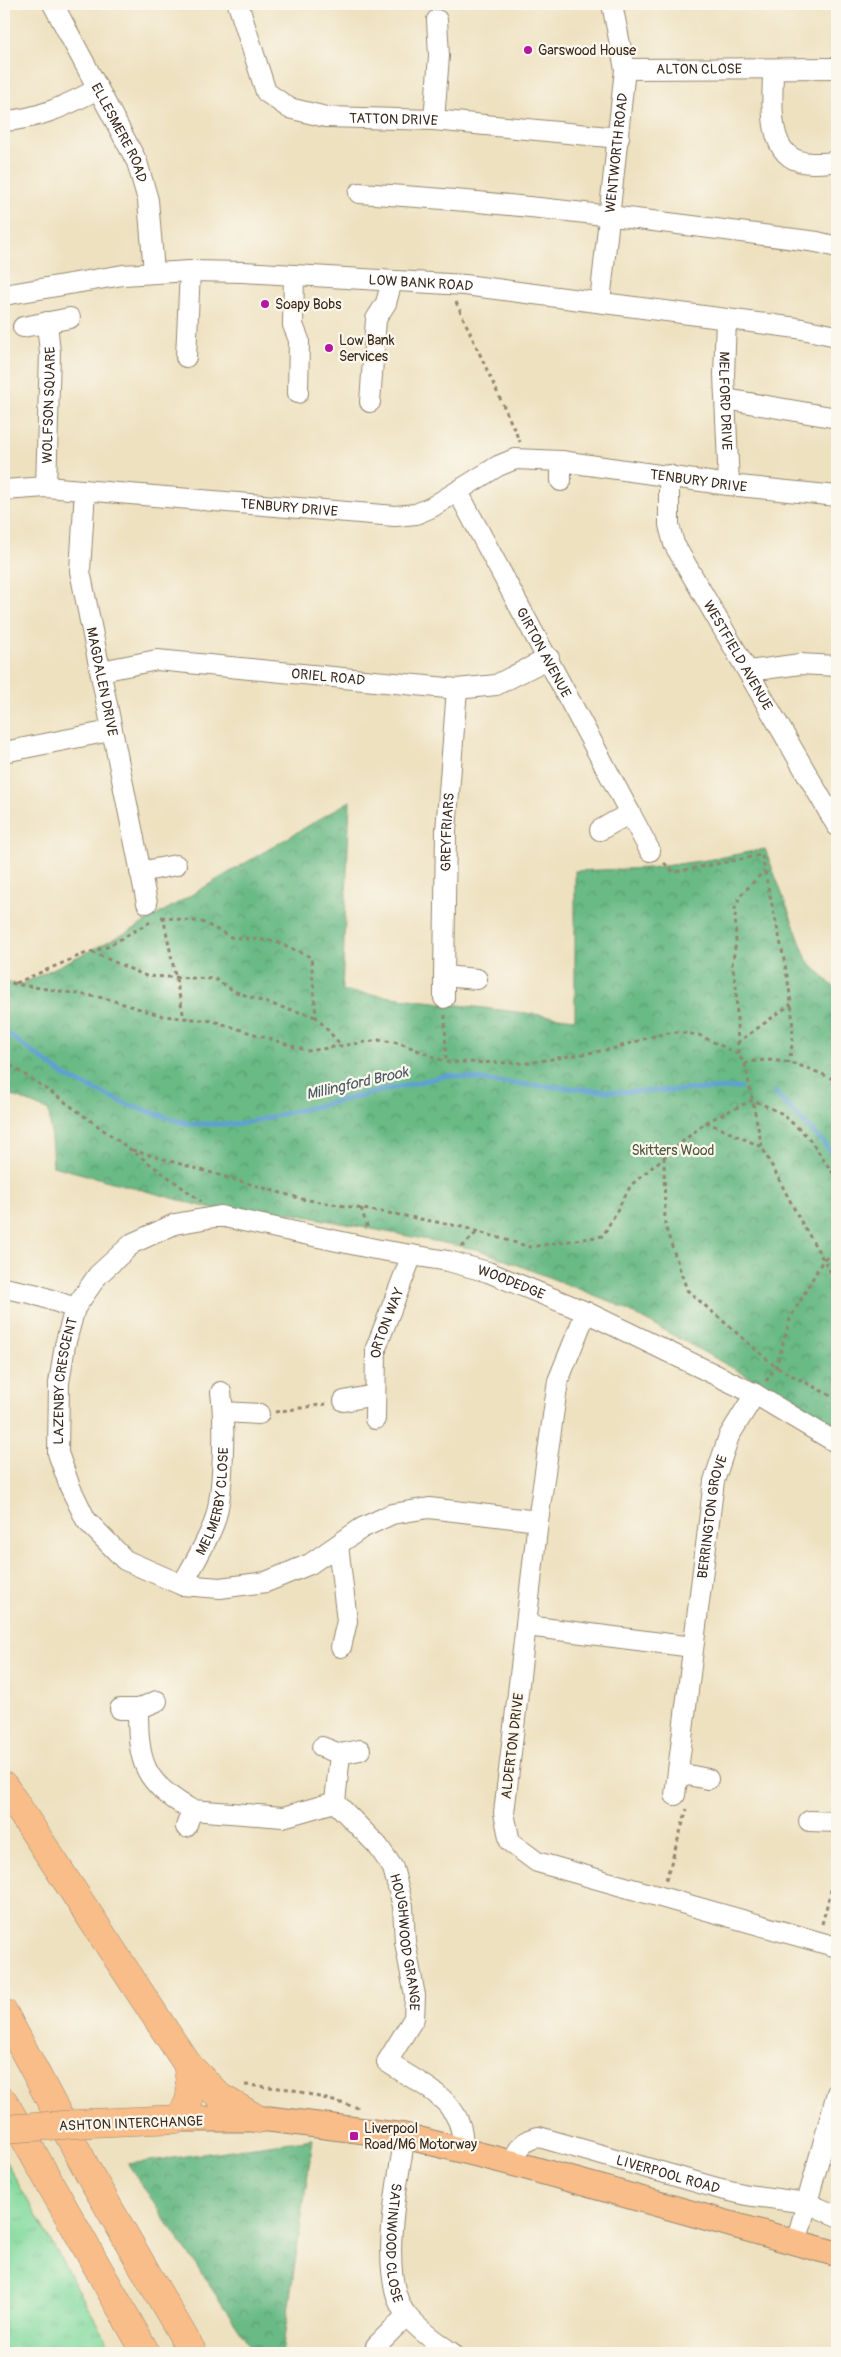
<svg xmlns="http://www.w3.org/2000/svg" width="841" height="2357" viewBox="0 0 841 2357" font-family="Pangolin,sans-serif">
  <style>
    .grass { fill: url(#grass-tufts); stroke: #5e825e }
    .forest { fill: url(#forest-crowns); stroke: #527252 }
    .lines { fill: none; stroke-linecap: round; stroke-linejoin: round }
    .stream { stroke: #5fa0d2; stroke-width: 5 }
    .minor-casing { stroke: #94866f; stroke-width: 22 }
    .major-casing { stroke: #94866f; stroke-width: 27 }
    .highway-casing { stroke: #94866f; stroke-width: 29 }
    .path { stroke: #94866f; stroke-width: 3; stroke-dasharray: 4 4; stroke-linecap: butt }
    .minor { stroke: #fff; stroke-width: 20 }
    .major { stroke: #f8bd89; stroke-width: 25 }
    .highway { stroke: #f8bd89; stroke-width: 28 }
    .highway-bridge-casing { stroke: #94866f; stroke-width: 29; stroke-linecap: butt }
    .highway-bridge { stroke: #f8bd89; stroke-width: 28 }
    .poi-dot { fill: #b5179e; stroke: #fbf7ec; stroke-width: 2 }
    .labels { text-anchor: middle; stroke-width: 4.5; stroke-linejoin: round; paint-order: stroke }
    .poi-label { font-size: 14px; fill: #3b2a1e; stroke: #fbf7ec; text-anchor: start }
    .street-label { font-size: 14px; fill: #3b2a1e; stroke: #fbf7ec }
    .park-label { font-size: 14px; fill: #4d563e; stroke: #fbf7ec }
    .water-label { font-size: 15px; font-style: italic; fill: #495966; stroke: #fbf7ec }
  </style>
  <defs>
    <pattern id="grass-tufts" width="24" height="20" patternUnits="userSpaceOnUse" patternTransform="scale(1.25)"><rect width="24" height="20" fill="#82da9e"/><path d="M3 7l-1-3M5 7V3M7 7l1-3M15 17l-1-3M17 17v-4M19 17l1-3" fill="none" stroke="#71bb88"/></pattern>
    <pattern id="forest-crowns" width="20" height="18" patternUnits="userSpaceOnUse" patternTransform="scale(1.25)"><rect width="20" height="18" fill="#69ba85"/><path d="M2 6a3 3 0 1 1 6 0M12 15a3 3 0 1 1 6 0" fill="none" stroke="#58976c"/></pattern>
  </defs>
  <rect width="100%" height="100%" fill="#fbf7ec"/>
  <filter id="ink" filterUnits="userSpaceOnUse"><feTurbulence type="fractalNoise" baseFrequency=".02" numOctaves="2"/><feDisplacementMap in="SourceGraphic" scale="10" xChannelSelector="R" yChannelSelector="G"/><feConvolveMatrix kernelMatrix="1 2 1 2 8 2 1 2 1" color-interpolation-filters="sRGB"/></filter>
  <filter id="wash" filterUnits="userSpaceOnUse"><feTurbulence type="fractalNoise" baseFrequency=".0096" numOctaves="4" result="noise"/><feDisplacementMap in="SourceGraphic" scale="20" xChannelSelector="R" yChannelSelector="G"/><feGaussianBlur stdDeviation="1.12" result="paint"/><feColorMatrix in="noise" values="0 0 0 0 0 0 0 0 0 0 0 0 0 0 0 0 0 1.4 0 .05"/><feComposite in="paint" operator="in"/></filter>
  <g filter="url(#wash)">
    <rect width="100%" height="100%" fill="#eee1c0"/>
    <path class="grass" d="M4,2162H6L114,2353H4Z"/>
    <path class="forest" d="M350,801L342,991L575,1019V871L649,868L707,860L765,849L807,960L837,990V1425L614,1303L480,1250L289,1213L224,1212L53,1166L49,1111L4,1092V983L22,984L132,930Z
      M313,2139L282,2353H255L128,2164Z"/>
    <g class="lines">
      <path class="stream" d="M4,1031L68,1078L129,1105L188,1124H240L449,1075L495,1082L618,1092L740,1088
        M774,1092L825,1144L837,1161"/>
    </g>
  </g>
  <g filter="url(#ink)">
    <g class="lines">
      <defs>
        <g id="minor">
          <path id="s1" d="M53,4L137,162L148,200L154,272"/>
          <path id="s2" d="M238,4L266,92L289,108L326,117L434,120L619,138"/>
          <path id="s3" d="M625,69L837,68"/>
          <path d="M773,70C773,103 764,164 814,163C822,163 830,163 837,161"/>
          <path d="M434,120L439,56L437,20"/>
          <path d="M4,121C39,119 67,105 98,89"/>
          <path d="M359,193C512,202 665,222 817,242L837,247"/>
          <path d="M294,275L293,325L299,340L298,393"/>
          <path id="s4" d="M4,295L123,275L190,271L243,272L465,285L797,328L837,336"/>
          <path id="s5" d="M600,302L625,69L612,4"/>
          <path id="s6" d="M726,319L724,375L729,485"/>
          <path d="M23,327L70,318"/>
          <path d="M186,357L190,271"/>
          <path d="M726,399L837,418"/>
          <path d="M370,402L376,319L386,303L392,281"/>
          <path id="s7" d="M561,461L729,485L837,496"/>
          <path id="s8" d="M669,475V525L674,544L837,826"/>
          <path id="s9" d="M46,487L50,353L47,322"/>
          <path id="s10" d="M4,490L46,487L395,516L416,514L432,507L498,466L515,459L561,461V481"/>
          <path id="s11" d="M85,490L80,571L147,903"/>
          <path id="s12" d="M458,492L630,813"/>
          <path id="s13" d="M101,671L157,660L457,689L496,685L549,658"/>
          <path d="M749,671L800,664L837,666"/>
          <path d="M4,752L110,731"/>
          <path d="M600,830L630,813L650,851"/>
          <path d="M140,872L176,865"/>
          <path id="s14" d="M444,976L446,831L457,689"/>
          <path d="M444,998V976L477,979"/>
          <path d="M4,1288L34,1294L75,1308"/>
          <path d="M586,1312L558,1381L538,1521L504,1813L510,1842L537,1862L837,1947"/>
          <path d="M344,1401L374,1395"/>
          <path d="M224,1412L259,1414"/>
          <path id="s15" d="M375,1419L376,1348L412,1255"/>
          <path id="s16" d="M538,1521L429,1508L392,1514L362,1528L310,1564L266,1582L220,1588L182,1585L125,1560L86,1520L70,1487L58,1453L59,1383L65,1345L75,1308L98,1275L133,1243L175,1224L220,1216L375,1249L448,1261L488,1272L586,1312L755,1394L837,1443"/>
          <path d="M338,1545L347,1621L341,1647"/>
          <path id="s17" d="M182,1585C193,1565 206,1544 214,1523C224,1495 225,1422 221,1392"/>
          <path d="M527,1626L693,1647"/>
          <path d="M120,1709H138L157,1701"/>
          <path d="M138,1709C138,1762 143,1783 192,1810"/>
          <path d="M322,1747L340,1754L360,1750"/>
          <path id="s18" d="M340,1754L335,1802L378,1846L393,1868L403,1906L405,1942L415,1996L414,2018L387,2062C421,2085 468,2102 462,2150"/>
          <path d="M678,1773L708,1779"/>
          <path id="s19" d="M675,1795L714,1481L729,1436L755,1394"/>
          <path d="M809,1821L837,1822"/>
          <path d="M186,1827L192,1810L283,1817L335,1802"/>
          <path id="s20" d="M405,2136C398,2180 376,2281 408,2317C420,2331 437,2343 452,2353"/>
          <path id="s21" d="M512,2163C518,2149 523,2139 539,2137L717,2188L747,2195L807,2203L837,2216"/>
          <path d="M796,2243L837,2093"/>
          <path d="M376,2346L406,2316"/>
        </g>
        <path id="major" d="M177,2119H269L405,2136L512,2163L837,2254"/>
        <path id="highway" d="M4,1786L187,2064L220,2097L258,2119
          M4,2013L91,2177L193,2353
          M4,2102L146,2353
          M92,2123L177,2119C195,2102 191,2086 187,2064"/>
      </defs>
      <use href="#minor" class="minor-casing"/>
      <use href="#major" class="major-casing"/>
      <use href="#highway" class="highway-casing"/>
      <path class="path" d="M456,302L520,442
        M664,863L674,872L762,855C770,910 805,1014 788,1064
        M163,916L184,1018
        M161,917L202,922L231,937L274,941L311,957L316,1017L341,1045
        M92,952L146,976L215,979L234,991L264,1002L316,1017
        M4,980L15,984L104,998L163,1016L213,1021L308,1051L379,1040L400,1043L446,1062L528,1063L612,1049L657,1035L676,1032L699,1035L738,1054L745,1064C774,1053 810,1068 837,1081
        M16,983L81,955L107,947L150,922
        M445,1015L446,1062
        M737,1043L791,1004
        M738,1053L736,984L732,965L736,942L735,908L740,896L764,871
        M4,1061L54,1094L201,1201
        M745,1064L762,1147L799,1218L837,1283
        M706,1122L762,1147
        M132,1150L302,1199L400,1215L462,1227L530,1247L603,1236L631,1185L706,1122L753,1100L781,1113L808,1137L837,1179
        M664,1157L665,1226L687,1290L776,1367L837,1399
        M361,1208L368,1229
        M462,1247L477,1232
        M766,1381L776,1367L790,1319L823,1260L837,1250
        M275,1412L326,1404
        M666,1880L687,1809
        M822,1924L837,1868
        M245,2085L290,2089L359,2108"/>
      <use href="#minor" class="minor"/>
      <use href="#major" class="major"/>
      <use href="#highway" class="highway"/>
      <defs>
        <path id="highway-bridge" d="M4,2129L92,2123"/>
      </defs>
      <use href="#highway-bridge" class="highway-bridge-casing"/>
      <use href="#highway-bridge" class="highway-bridge"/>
    </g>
  </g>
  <g class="poi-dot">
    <circle cx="528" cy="50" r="5"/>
    <circle cx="265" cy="304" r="5"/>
    <circle cx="329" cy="348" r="5"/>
    <rect x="349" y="2131" width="10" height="10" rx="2.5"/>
  </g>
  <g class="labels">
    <g class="poi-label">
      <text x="538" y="55">Garswood House</text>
      <text x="275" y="309">Soapy Bobs</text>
      <text x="339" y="345">Low Bank<tspan x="339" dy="16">Services</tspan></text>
      <text x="364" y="2133">Liverpool<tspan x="364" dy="16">Road/M6 Motorway</tspan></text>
    </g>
    <g class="street-label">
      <text dy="5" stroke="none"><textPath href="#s3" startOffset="74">ALTON CLOSE</textPath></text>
      <text dy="5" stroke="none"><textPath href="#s2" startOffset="226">TATTON DRIVE</textPath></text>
      <text dy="5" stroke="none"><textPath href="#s1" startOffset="145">ELLESMERE ROAD</textPath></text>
      <text dy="5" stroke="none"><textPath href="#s5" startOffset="150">WENTWORTH ROAD</textPath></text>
      <text dy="5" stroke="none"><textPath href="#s4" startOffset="419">LOW BANK ROAD</textPath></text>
      <text dy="5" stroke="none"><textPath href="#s6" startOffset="82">MELFORD DRIVE</textPath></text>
      <text dy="5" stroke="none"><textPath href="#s9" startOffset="82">WOLFSON SQUARE</textPath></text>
      <text dy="5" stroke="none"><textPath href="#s7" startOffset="139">TENBURY DRIVE</textPath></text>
      <text dy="5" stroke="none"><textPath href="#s10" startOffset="286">TENBURY DRIVE</textPath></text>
      <text dy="5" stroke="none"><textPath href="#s12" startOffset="182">GIRTON AVENUE</textPath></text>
      <text dy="5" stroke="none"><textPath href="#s8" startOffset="198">WESTFIELD AVENUE</textPath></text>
      <text dy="5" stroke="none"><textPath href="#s13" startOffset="229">ORIEL ROAD</textPath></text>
      <text dy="5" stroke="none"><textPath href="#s11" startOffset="194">MAGDALEN DRIVE</textPath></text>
      <text dy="5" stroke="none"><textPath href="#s14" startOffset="144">GREYFRIARS</textPath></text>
      <text dy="5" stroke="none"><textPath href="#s16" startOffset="1192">WOODEDGE</textPath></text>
      <text dy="5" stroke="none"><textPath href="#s15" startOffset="98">ORTON WAY</textPath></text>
      <text dy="5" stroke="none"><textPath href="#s16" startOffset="639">LAZENBY CRESCENT</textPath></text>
      <text dy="5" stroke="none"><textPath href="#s17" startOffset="91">MELMERBY CLOSE</textPath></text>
      <text dy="5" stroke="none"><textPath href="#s19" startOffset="281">BERRINGTON GROVE</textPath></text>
      <text transform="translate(512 1746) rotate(-83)" y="5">ALDERTON DRIVE</text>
      <text dy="5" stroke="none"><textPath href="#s18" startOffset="212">HOUGHWOOD GRANGE</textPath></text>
      <text transform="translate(131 2123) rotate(-2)" y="5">ASHTON INTERCHANGE</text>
      <text dy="5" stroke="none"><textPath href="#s21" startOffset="174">LIVERPOOL ROAD</textPath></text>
      <text dy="5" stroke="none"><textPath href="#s20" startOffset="108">SATINWOOD CLOSE</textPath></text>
    </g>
    <g class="park-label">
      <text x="673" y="1155">Skitters Wood</text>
    </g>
    <g class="water-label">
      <text transform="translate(357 1083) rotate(-13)" y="5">Millingford Brook</text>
    </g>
  </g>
  <rect width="841" height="2357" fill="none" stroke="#fbf7ec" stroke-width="20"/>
</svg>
